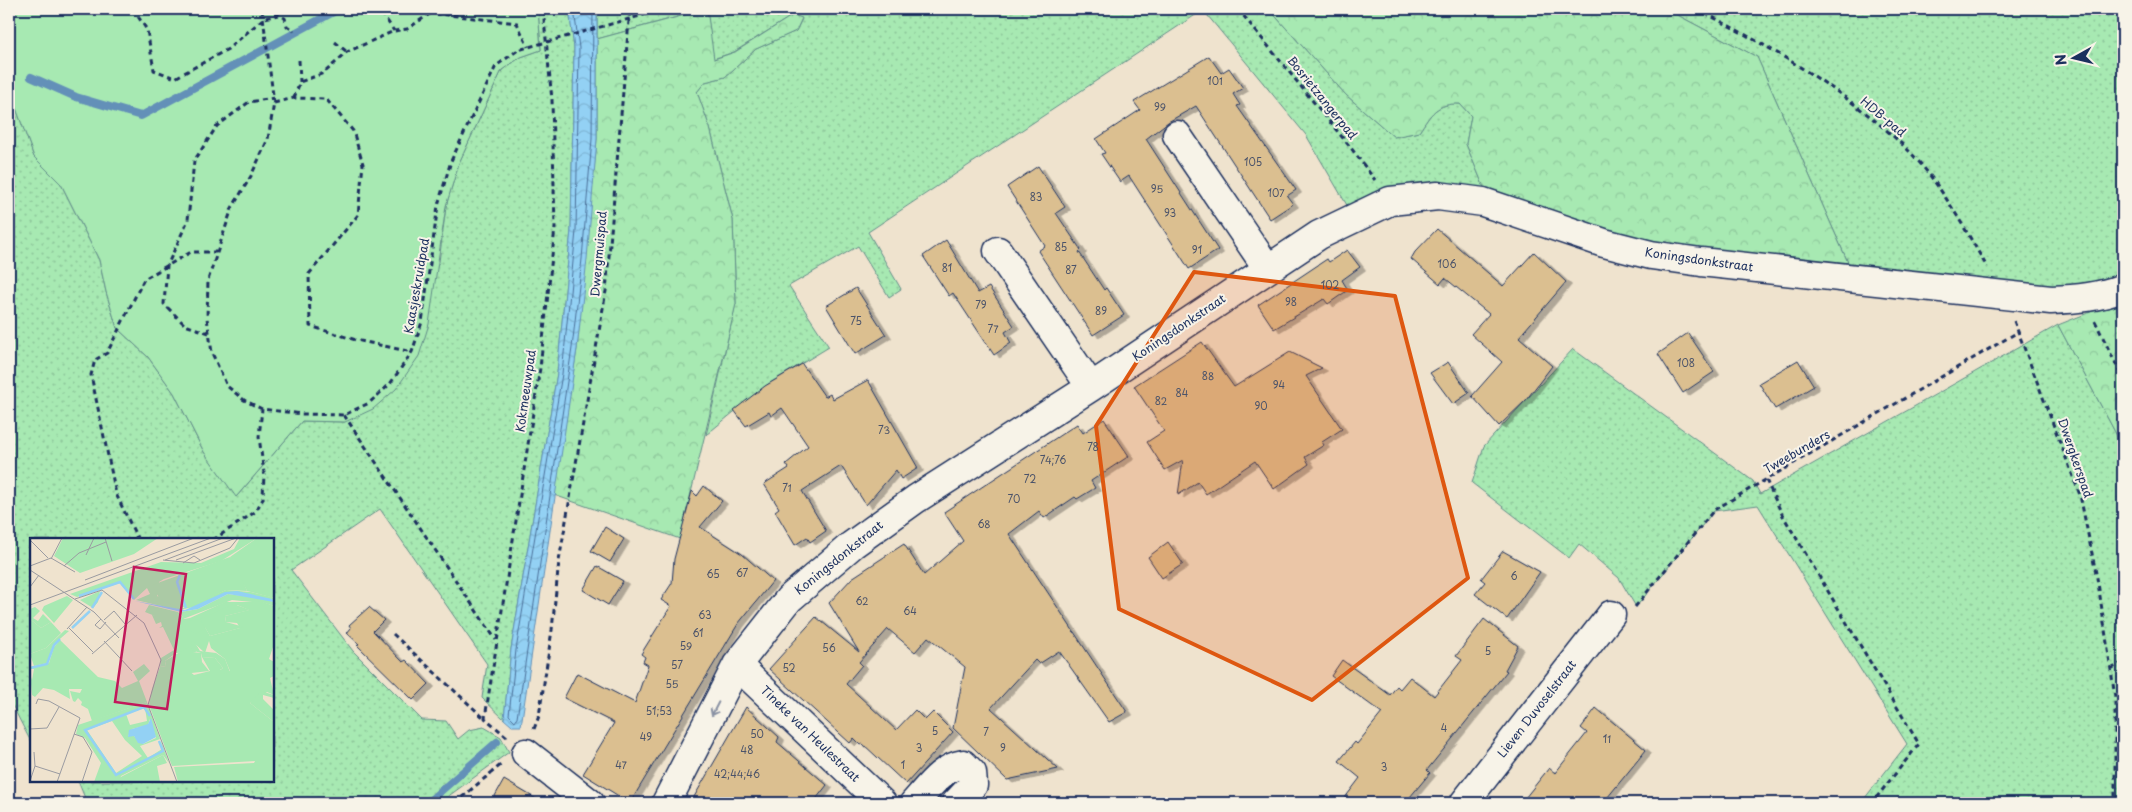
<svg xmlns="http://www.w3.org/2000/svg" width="2132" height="812" viewBox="0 0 2132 812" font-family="'Playpen Sans',sans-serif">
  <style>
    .grass { fill: url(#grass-dots); stroke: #618c88 }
    .forest { fill: url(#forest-crowns); stroke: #618c88 }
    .green { fill: #a7e9b2; stroke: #618c88 }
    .water { fill: url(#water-waves); stroke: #6390b8 }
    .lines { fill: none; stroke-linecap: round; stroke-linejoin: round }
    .shore { stroke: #4b709a; stroke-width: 1 }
    .stream { stroke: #6390b8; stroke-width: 8 }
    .building { fill: #dbbf90; stroke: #1b2f5e; filter: url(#shadow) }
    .minor-casing { stroke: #1b2f5e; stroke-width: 31 }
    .path { stroke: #1b2f5e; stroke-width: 3; stroke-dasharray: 5 4; stroke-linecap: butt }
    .minor { stroke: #f7f3e8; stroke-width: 28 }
    .oneway { stroke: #8991a3 }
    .marked { fill: #de5710; fill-opacity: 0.2; stroke: #de5710; stroke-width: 4; stroke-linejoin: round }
    .labels { text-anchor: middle; stroke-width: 4; stroke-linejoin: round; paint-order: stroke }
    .number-label { font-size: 10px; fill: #4b536a }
    .street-label { font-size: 12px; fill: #1b2f5e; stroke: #f7f3e8 }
    .inset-river { fill: none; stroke: #93d1f4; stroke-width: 2.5 }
    .inset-road { fill: none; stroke: #9a9ba1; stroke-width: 1 }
    .view { fill: #c2185b; fill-opacity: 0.15; stroke: #c2185b; stroke-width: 2.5 }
    .inset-edge { fill: none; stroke: #1b2f5e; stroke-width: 2.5 }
  </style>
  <defs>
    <pattern id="grass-dots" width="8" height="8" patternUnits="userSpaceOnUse" patternTransform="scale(1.25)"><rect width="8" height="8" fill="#a7e9b2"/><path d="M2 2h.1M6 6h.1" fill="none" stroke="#8fc89c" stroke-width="1.8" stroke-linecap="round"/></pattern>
    <pattern id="forest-crowns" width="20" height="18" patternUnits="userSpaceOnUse" patternTransform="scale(1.25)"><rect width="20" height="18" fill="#a7e9b2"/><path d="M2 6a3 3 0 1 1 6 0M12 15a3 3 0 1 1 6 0" fill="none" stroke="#8fc89c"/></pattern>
    <pattern id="water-waves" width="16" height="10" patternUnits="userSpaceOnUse" patternTransform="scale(1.25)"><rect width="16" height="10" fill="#93d1f4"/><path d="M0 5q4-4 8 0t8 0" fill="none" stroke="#7eb4d4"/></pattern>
    <filter id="shadow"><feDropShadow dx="5.5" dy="3" stdDeviation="0" flood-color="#0004"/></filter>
  </defs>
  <rect width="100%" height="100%" fill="#efe3ce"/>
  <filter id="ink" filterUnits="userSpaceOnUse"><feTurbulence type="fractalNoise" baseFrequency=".02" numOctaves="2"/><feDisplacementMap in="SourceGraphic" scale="10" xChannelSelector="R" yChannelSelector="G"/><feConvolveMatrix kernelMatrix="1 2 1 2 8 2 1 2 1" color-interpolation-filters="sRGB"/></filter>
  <g filter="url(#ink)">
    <path class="grass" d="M538,9H569L574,47L571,230L557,373L511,649L504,719L482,698L487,664L380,509L291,570L353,651L422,720L446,721L458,739L469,730L484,727L501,737L509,752L439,803H87L78,781H272V540H31V742L9,699V89L34,157L61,184L99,260L106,292L117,328L148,357L174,393L204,452L237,496L302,421L345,422L439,262L446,206L459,163L502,70L521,57L541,50Z
      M597,9H706L597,39Z
      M707,9H1269L1346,95L1394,137L1419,132C1431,114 1436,103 1460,104L1471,116L1466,144L1485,190L1348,207L1306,135L1203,10L868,232L901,289L889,297L858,246L789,286L829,347L768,384L706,435L736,303L733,220L710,128L697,92L705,82L725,77L756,49L796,31L802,19L793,15L734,52L713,59Z
      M1666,9H2123V273L2102,285L2069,292L1850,267L1757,57Z
      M2058,325L2123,447V803H1861L1907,744L1758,505L1714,511L1636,607L1619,578L1579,544L1569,558L1472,483L1484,446L1573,349L1753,481L1760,494Z"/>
    <path class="forest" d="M707,9L714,59L735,52L793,15L802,18L796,31L756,49L725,77L705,82L697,92L710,128L733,220L736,304L680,539L554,495L577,349L597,139V39Z
      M1269,9H1666L1757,57L1850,267L1653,244L1607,232L1485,190L1466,144L1471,116L1460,104C1436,103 1431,114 1419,132L1394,137L1346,95Z
      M2123,299V447L2058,325Z"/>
    <path class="green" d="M9,9H538L541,50L521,57L502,70L459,163L446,206L429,324L419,356L396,389L373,409L345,422L302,421L236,497L204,452L174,393L148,357L117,328L106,292L99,260L61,184L34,157L9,89Z"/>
    <path class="water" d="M569,9H597V139L587,259L577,349L521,726H512L504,719L511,649L557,373L571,230L574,48Z"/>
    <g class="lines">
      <path class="shore" d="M574,9L579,48L576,231L562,374L516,650L509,715L515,721L517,718L572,348L582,259L592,139L593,9"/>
      <path class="stream" d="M31,77L76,97L141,116L339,9
        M427,803L497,742"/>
    </g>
    <path class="building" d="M1209,56L1221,73L1229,68L1243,88L1233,94L1240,105L1237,106L1296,190L1287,196L1293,204L1270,219L1196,106L1168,122L1146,139L1218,250L1189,269L1129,176L1120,182L1101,154L1105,153L1096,139L1140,110L1134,102Z
      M1038,166L1065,207L1056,213L1081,250L1079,252L1104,290L1106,288L1124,315L1093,335L1038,251L1045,246L1007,187Z
      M1437,229L1503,286L1534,252L1566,282L1519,337L1552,366L1526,400L1499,426L1472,396L1502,362L1471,334L1489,314L1445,278L1440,284L1411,259L1415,252Z
      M946,240L978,293L989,287L1014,326L1005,332L1011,343L994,355L953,293L949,296L923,256Z
      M1347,250L1360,267L1342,280L1348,290L1328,304L1324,299L1274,329L1258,305L1327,259L1329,262Z
      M856,288L886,335L855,354L826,306Z
      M1688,333L1714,372L1683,393L1658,354Z
      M1202,342L1234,387L1290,352L1322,368L1306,376L1342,429L1322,442L1324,445L1305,457L1309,464L1274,489L1255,461L1206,494L1198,482L1178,495L1183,460L1165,470L1147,442L1164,431L1134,386Z
      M1798,360L1814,386L1775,409L1759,383Z
      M1448,362L1469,393L1453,404L1430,373Z
      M802,364L825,397L830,394L833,399L868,380L918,468L901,479L896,470L866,505L841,466L802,491L826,531L810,542L807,537L795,545L775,511L779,508L764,484L789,468L786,464L808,446L782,408L771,416L769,412L746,426L734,410L765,386Z
      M1104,419L1129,456L1091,481L1095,488L1077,499L1075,497L1044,518L1039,511L1009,534L1127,712L1109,722L1059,651L1039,664L1035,660L991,708L1058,769L1007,780L953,728L965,667L928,637L915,652L888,629L859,662L862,665L846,684L896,730L915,710L925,720L933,712L953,732L906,784L863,744L861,745L854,738L850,743L769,669L816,617L859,652L829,603L852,578L904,544L924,575L963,541L944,512L1077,424L1083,433Z
      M704,486L722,501L700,527L742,554L773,581L738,624L630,803L583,774L614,723L564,698L577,673L635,703L648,665L643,662L645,657L641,654L671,606L661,600L672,583L674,559L692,491L697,496Z
      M605,527L624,539L610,562L591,551Z
      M1168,542L1183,564L1162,578L1148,557Z
      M1503,551L1540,572L1507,619L1475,594L1485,582L1481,579Z
      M597,566L623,581L608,605L583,590Z
      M369,607L384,620L373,631L403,662L406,660L429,684L413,700L357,645L359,644L347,633L351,628L349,625Z
      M1484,619L1518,646L1505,670L1507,671L1427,770L1430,773L1405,803H1341L1360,778L1339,761L1355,742L1357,744L1382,713L1331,676L1342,660L1390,695L1397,686L1400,689L1410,677L1434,696L1462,660L1456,656Z
      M746,707L779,737L777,742L827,785L813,803H705L694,797Z
      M1596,708L1646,750L1603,803H1521L1549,768L1555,773L1587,733L1581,728Z
      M504,780L543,803H491Z"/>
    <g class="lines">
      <defs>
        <path id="minor" d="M1177,135L1268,269
          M998,251L1091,387
          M737,665L882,803
          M526,753L590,803
          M666,803L737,665L789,599L852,545L916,499L1091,387L1319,235L1390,201L1438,196L1483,202L1604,243L1651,255L1701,262L2051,300C2077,299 2099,297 2123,288
          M914,803C928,788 942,767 963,764L972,773L973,785L956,803
          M1464,803L1611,615"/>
      </defs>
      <use href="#minor" class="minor-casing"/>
      <path class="path" d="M133,9L147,30L154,70L175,78L228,49L264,18L279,15L285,18L287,26L294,31
        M262,9L274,103L268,139L251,176L232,208L208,280L207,318L212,353L227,386L244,400L262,409L302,414L344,415L369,403L390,384L412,352L422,322L438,205L451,161L496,66L518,50L665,9
        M1238,9L1351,148L1375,180
        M1697,9C1768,45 1851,94 1908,150C1939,181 1965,229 1987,267
        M382,13L394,31
        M335,42L347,52
        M299,60L300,82
        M294,98L300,82L324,73L347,52L394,31L407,29L431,13L517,23L528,47
        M274,103L294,98L326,99L353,131L363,164L358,215L309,274L310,326L356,340L412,352
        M2014,321L2080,495L2098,583L2115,697V803
        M2095,321L2123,379
        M209,333L185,325L164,304L167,266L188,220L194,161L217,126L249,102L274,98
        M344,415L496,640
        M1766,480L1782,514L1919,744L1872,803
        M138,540L116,494L91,375L95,360L107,353L144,279L191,252H216
        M213,540L255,512L263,499L264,473L259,437L262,409
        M1635,607L1714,510L2018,332
        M393,634L484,718
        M2111,669L2123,662
        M534,729L539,716L552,630L559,561L606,291L630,9
        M507,737L485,718L540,368L555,228L552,100L543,9
        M455,803L503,763"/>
      <use href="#minor" class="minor"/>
    </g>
    <defs><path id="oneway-shaft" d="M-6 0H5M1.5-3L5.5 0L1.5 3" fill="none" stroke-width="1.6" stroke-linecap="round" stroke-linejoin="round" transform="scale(1.25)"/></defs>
    <use class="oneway" href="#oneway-shaft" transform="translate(715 709) rotate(117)"/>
  </g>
  <path class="marked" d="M1194,272L1395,296L1468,578L1312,700L1119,609L1096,426Z"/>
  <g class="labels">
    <g class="number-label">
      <text x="1215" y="85">101</text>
      <text x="1160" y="111">99</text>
      <text x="1253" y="166">105</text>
      <text x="1157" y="193">95</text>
      <text x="1276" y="197">107</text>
      <text x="1036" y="201">83</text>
      <text x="1170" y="217">93</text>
      <text x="1061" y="251">85</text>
      <text x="1197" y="254">91</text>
      <text x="1447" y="268">106</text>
      <text x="947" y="272">81</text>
      <text x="1071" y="274">87</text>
      <text x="1330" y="289">102</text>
      <text x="1291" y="306">98</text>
      <text x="981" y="309">79</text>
      <text x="1101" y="315">89</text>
      <text x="856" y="325">75</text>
      <text x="993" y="333">77</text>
      <text x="1686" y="367">108</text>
      <text x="1208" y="380">88</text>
      <text x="1279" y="389">94</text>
      <text x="1182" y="397">84</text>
      <text x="1161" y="405">82</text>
      <text x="1261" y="410">90</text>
      <text x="884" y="434">73</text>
      <text x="1093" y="451">78</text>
      <text x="1053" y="464">74;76</text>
      <text x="1030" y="483">72</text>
      <text x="787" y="492">71</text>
      <text x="1014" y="503">70</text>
      <text x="984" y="528">68</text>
      <text x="742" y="577">67</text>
      <text x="713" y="578">65</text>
      <text x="1514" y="580">6</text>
      <text x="862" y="605">62</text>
      <text x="910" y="615">64</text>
      <text x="705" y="619">63</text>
      <text x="698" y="637">61</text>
      <text x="686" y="650">59</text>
      <text x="829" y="652">56</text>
      <text x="1488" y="655">5</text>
      <text x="677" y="669">57</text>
      <text x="789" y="672">52</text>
      <text x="672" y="688">55</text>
      <text x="659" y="715">51;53</text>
      <text x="1444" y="732">4</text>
      <text x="935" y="735">5</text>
      <text x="986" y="736">7</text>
      <text x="757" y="738">50</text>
      <text x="646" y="741">49</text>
      <text x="1607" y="743">11</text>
      <text x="919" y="752">3</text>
      <text x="1003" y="752">9</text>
      <text x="747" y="754">48</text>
      <text x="621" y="769">47</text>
      <text x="903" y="769">1</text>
      <text x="1384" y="771">3</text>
      <text x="737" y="778">42;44;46</text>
    </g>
    <g class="street-label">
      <text transform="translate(1322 98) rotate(51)" y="4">Bosrietzangerpad</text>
      <text transform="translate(1883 117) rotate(40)" y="4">HDB-pad</text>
      <text transform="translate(599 254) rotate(-85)" y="4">Dwergmuispad</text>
      <text transform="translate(1699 260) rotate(8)" y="4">Koningsdonkstraat</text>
      <text transform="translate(417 286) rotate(-80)" y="4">Kaasjeskruidpad</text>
      <text transform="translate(1179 328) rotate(-34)" y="4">Koningsdonkstraat</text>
      <text transform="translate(526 391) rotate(-82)" y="4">Kokmeeuwpad</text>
      <text transform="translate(1797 452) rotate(-30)" y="4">Tweebunders</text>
      <text transform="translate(2075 458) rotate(71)" y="4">Dwergkerspad</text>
      <text transform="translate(839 558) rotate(-39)" y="4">Koningsdonkstraat</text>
      <text transform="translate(1537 709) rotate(-52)" y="4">Lieven Duvoselstraat</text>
      <text transform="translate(810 734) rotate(44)" y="4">Tineke van Heulestraat</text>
    </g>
  </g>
  <g transform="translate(30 538)">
    <rect width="244" height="244" fill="#efe3ce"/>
    <path d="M210,0H227L191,23L134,41L129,44L127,58L153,70L196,52L221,54L242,59L244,62L199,54L170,68L148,72L106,62L120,56L117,50L104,62L90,45L47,59L40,56L131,24L171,25L204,11ZM222,60L244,68V106L239,121L244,124V138L240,140L244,157L237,154L220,165L244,184V244H148L144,229L224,225L225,223L142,228L119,167L122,151L143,137L159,133L164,137L180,133L172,119L185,120L193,130L190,132L193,135L200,133L195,121L181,110L179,103L175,115L163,104L166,114L146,115L135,123L136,128L130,129L131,120L144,112L133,89L129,90L132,88L131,84L126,86L122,77L144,79L146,83L148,74L154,81L160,80L195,64H222ZM207,67L219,72L195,78L196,84L207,85L210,90L180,98L175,89ZM5,69L10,73L3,80L8,83L13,76L21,84L11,90L0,81V71ZM35,92L39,93L23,107L17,125L4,128L0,116L16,110ZM30,102L68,139L85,143L92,150L108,143L103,134L114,126L120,133L109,143L117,164L62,183L58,171L51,167L52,164L48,160L45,164L43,163L40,153L50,155L52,151H39L40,161L24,152L13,150L5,159L2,157L0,136L2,142L4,131L0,130L19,125L24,109ZM133,217L137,225L127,228L130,244H89L87,241Z" fill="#a7e9b2" fill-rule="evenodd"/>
    <path d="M198,56L235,61L244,64V68L222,61V64L202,62L153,81L151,74L168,71ZM37,58L43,62L24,85L12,72L14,68ZM204,66L220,72L195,78L196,84L214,89L180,98L170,81ZM119,67L148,74L147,87L144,80H130L115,74ZM160,108L163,114L171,115L172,124L179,133L144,137L136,147L122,151L130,129L136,128L135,123ZM117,164L130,201L110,208L118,220L132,211L131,203L139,225L133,217L91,238L89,244H64L71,225L55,200L46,196L48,187ZM115,170L117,183L100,187L96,176ZM120,181L126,200L113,206L104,198H98L102,191L118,187ZM82,183L95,202L112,218L86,235L57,192Z" fill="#a7e9b2" fill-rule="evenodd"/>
    <path d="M227,0H244V60L217,53L200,19ZM169,81L175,90L166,96L152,89L151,84ZM164,103L170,113L186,115L195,121L200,134L193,136L189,133L193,130L185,120L172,119L171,115L164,113L161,104ZM231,153L244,157V160L233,157V161L244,172V184L220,165Z" fill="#a7e9b2"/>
    <path d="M33,0H128L104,16L50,35L24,18ZM200,19L205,23L217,53L196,52L165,67L148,70L129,60L122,47ZM70,53L68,64L63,70L50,62ZM0,81L11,90L21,84L31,95L16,110L0,116Z" fill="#a7e9b2"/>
    <path d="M207,53L242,61L244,64L198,56L168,71L151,74L105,63L155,72L195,54ZM121,180L126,199L113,206L108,205L104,198L98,199L99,192L118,186Z" fill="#93d1f4"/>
    <path class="inset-river" d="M150,37L147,44L156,70M49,58L90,44L104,61M62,70L72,54M42,90L60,73M0,130L17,126L24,107L30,101M120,178L114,169L55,192L86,237L133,213L129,203"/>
    <path class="inset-road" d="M75,0L82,23M0,2L18,20M56,17L64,0M21,21L32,0M133,22L164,25L200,10L208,0M135,22L193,0M146,22L206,0M153,25L164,18L170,22M0,28L21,20L45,34M34,28L49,15L76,4M0,32L64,74L89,100M55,42L164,0M0,49L9,37M45,61L72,52L114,85L131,122L118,167L147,244M0,67L181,0M71,81L65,87L70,91L76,84M74,82L84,73L95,86M39,90L63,114M37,91L57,69M74,103L102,133M62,116L107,77M6,166L8,161L19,163L50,180L27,244M0,191L17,190L29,169M44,196L53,199L62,214L52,244M4,214L5,228L30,236M0,243L5,228"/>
    <path class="view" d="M104,29L156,36L137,171L85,164Z"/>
    <rect width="244" height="244" class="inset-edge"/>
  </g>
  <rect width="2132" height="812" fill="none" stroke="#f7f3e8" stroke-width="30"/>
  <rect x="15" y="15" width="2102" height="782" fill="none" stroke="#1b2f5e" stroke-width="2" filter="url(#ink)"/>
  <g transform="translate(2074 58) rotate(262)" stroke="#f7f3e8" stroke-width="4" paint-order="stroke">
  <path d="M0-4L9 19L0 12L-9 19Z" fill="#1b2f5e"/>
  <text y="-8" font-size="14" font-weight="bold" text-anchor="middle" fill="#1b2f5e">N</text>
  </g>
</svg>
